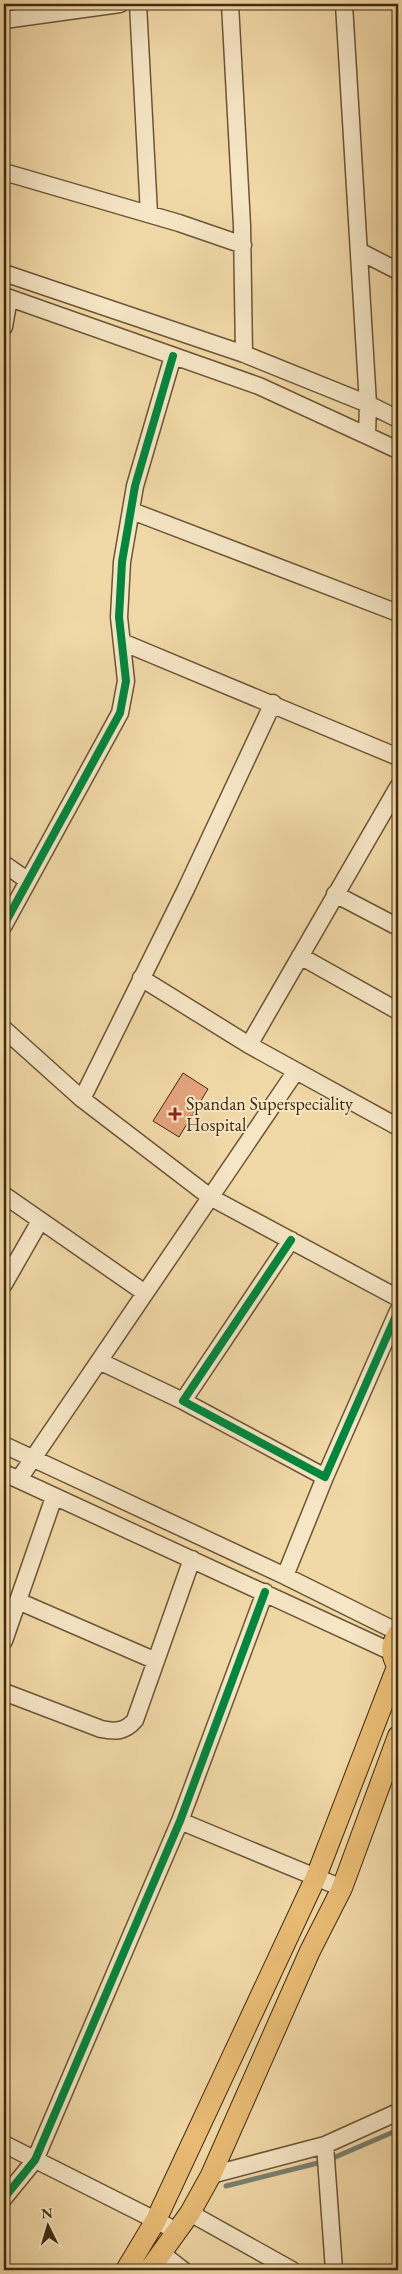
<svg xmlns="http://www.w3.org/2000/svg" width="402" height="2274" viewBox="0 0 402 2274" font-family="'EB Garamond',serif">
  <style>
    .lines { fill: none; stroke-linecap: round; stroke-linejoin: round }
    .stream { stroke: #788070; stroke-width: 5 }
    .building { fill: #e2a37c; stroke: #402b0e }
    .minor-casing { stroke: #6c5634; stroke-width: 19 }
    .major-casing { stroke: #402b0e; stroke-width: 22 }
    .minor { stroke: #f6e6c6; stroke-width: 16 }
    .major { stroke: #e8bc74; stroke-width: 20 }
    .cycleway-casing { stroke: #f6e6c6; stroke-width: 11 }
    .cycleway { stroke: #00873e; stroke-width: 8 }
    .poi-dot { fill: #8f2418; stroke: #f6e6c6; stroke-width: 2 }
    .labels { text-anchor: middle; stroke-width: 4; stroke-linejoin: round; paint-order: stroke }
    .poi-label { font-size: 18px; fill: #402b0e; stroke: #f6e6c6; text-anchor: start }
  </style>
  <rect width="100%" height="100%" fill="#f1d8a7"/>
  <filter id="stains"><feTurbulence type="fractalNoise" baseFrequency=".004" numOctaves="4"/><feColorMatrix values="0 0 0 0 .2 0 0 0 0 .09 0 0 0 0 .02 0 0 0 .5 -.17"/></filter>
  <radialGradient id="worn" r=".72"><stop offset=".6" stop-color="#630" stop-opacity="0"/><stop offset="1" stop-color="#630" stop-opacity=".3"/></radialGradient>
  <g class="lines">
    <path class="stream" d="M226,2186L326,2161L398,2130"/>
  </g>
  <path class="building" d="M183,1073L208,1089L179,1137L153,1121Z"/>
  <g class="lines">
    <defs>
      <path id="minor" d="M138,4L149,214
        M230,4L242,226L244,354
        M344,4L368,404L367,435
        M4,20L120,4
        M4,172L179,223L243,245
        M359,251L398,271
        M4,273L244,354L368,404L398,419
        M4,296L259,386L398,450
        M4,327L9,298
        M132,511L398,613
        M122,642L398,757
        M398,787L249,1045L398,1127
        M4,864L27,880
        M335,894L398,927
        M4,925L120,713L126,681L119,617L122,562L135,486L173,356
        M300,956L398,1011
        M141,978L249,1045
        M4,1029L82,1099L210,1197L398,1298
        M82,1099L186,889L273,703
        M4,1195L145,1293
        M291,1240L183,1401L325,1477L398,1311
        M4,1284L40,1221
        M99,1361L183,1401
        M4,1445L285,1576L398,1632
        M4,1473L392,1652
        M19,1479L296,1071
        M285,1576L325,1477
        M18,1601L156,1661
        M4,1641L54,1497
        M4,1692L101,1729C115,1732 125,1732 135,1720L192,1559
        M180,1821L342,1888
        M4,2144L177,2231
        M325,2145L334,2270
        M211,2175L325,2145L398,2112
        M4,2198L35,2160L180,1821L265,1592
        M190,2213L292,2270
        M160,2252L183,2270"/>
      <path id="major" d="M398,1634C390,1645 391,1656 398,1667
        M126,2270L156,2220L316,1877L397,1667
        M149,2270L190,2213L211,2175L310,1951L342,1888L398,1736"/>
    </defs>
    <use href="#minor" class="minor-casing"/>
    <use href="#major" class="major-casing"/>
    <use href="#minor" class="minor"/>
    <use href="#major" class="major"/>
    <defs>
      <path id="cycleway" d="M4,925L120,713L126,681L119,617L122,562L135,486L173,356
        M291,1240L183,1401L325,1477L398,1311
        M4,2198L35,2160L180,1821L265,1592"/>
    </defs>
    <use href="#cycleway" class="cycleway-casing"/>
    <use href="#cycleway" class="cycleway"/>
  </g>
  <path class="poi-dot" d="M172.5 1106.5h5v5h5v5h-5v5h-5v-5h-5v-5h5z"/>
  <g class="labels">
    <g class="poi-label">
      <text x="186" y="1110">Spandan Superspeciality<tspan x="186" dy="21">Hospital</tspan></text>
    </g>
  </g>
  <rect width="402" height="2274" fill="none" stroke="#f1d8a7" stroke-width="20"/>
  <rect x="5" y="5" width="392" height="2264" fill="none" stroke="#402b0e" stroke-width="2.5"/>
  <rect x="10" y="10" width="382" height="2254" fill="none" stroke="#402b0e"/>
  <g transform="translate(48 2226) rotate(355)" stroke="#f6e6c6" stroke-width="4" paint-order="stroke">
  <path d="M0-4L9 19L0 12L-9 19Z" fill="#402b0e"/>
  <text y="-8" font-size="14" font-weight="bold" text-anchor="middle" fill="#402b0e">N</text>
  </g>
  <rect width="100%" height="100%" filter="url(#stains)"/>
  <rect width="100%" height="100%" fill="url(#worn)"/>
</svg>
